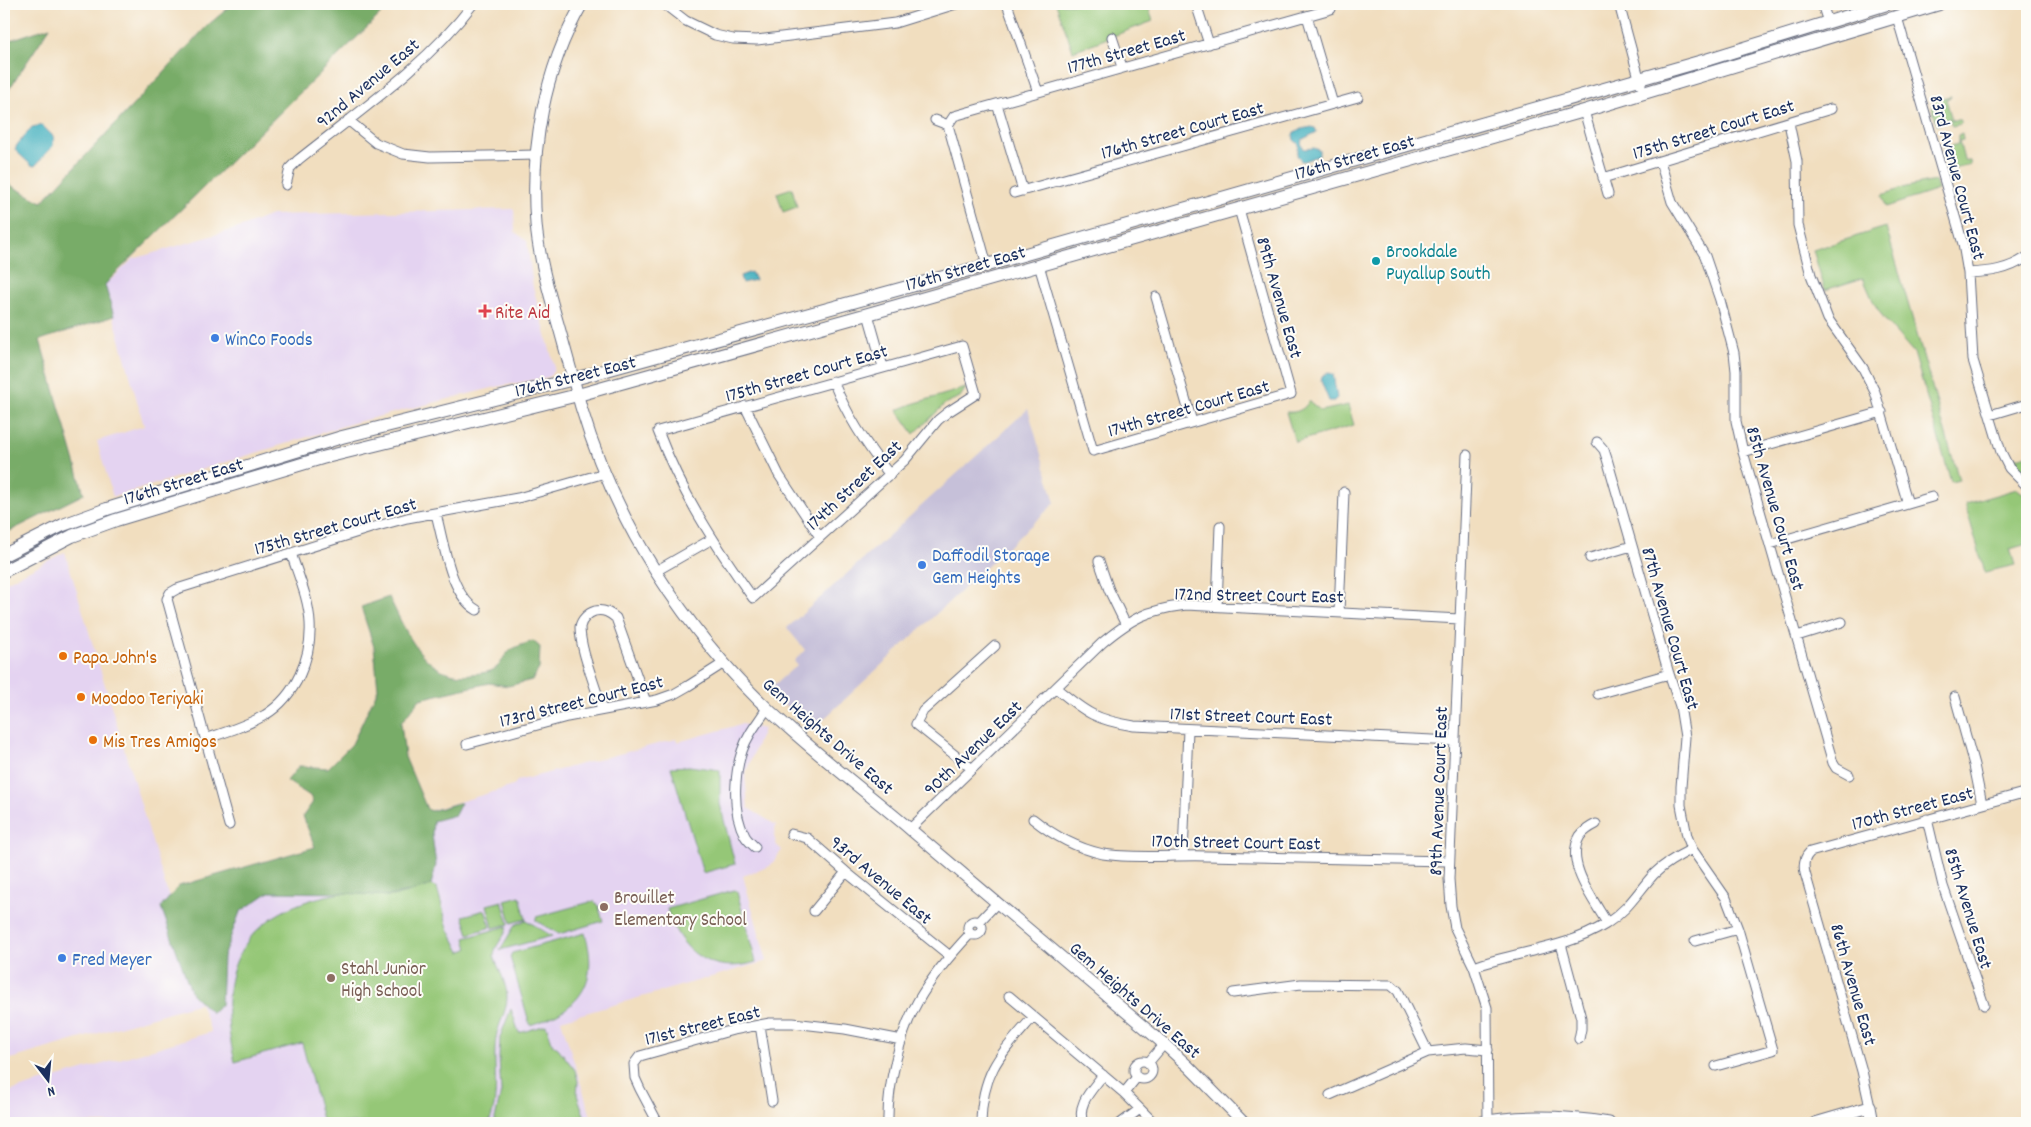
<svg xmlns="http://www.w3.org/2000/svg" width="2031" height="1127" viewBox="0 0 2031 1127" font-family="Dekko,sans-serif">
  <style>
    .built { fill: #e4d3f1 }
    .industrial { fill: #c6c0d9 }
    .green { fill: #95c777; stroke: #587b6a }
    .forest { fill: #78ac68; stroke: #4a6e63 }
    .water { fill: #41afbe; stroke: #2e6f8e }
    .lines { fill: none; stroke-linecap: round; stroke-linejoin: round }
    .street-casing { stroke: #666c80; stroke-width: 11 }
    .secondary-casing { stroke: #666c80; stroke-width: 13 }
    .primary-casing { stroke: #666c80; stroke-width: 14 }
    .street { stroke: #fff; stroke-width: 9 }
    .secondary { stroke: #fff; stroke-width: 11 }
    .primary { stroke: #fff; stroke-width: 12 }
    .culture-dot { fill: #0f9aa8; stroke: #fdfcf7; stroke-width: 2 }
    .health-dot { fill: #e0444e; stroke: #fdfcf7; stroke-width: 2 }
    .shop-dot { fill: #3f7fe0; stroke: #fdfcf7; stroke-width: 2 }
    .food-dot { fill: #e8710a; stroke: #fdfcf7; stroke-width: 2 }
    .education-dot { fill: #8d6e63; stroke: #fdfcf7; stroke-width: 2 }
    .labels { text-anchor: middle; stroke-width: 4; stroke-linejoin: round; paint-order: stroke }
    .street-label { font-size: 19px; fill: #1b2f5e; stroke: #fdfcf7 }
    .culture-label { font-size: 19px; fill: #0d838f; stroke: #fdfcf7; text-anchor: start }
    .health-label { font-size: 19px; fill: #be3a42; stroke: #fdfcf7; text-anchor: start }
    .shop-label { font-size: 19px; fill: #366cbe; stroke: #fdfcf7; text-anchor: start }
    .food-label { font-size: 19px; fill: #c56008; stroke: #fdfcf7; text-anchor: start }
    .education-label { font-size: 19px; fill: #785e54; stroke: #fdfcf7; text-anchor: start }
  </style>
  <rect width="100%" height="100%" fill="#fdfcf7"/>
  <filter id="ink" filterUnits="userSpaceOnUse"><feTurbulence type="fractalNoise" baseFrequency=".02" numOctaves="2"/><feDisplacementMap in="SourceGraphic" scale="10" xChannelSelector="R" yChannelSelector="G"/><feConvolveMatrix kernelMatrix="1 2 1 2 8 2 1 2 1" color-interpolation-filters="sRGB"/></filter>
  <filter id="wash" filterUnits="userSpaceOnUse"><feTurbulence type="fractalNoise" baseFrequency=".0096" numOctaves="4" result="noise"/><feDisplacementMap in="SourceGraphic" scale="20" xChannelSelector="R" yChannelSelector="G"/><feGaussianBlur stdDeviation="1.12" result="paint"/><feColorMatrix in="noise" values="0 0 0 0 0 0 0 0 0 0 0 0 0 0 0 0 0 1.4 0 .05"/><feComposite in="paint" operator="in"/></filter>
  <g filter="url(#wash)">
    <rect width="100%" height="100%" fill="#f1debf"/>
    <path class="built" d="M514,209L515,232L527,241L533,287L554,365V370L549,377L496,387L353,423L113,497L97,441L144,426L105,285L133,259L242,227L271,215Z
      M65,552L169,898L428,811L513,786L517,781L676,739L678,742L742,724L763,729L745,775L748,808L776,825L774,836L777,846L782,850L770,866L743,876L767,961L561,1020L593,1123H4V1093L211,1032L200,1003L4,1061V583Z"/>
    <path class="industrial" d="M1028,409L1055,503L812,730L768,690L797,665L794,661L805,650L787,628Z"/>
    <path class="green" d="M1056,4H1147L1153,21L1073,51Z
      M1951,96V97L1946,99L1952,120H1960L1961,124L1952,126L1949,118L1939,120L1940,124H1937L1932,107L1934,105L1933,100Z
      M1962,133L1963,140L1959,141L1964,160L1970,161L1971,165L1953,169L1951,164H1949L1943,144L1946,143L1947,147L1958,144V135Z
      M1935,181L1938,190L1886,207L1882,195L1906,187Z
      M792,188L797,207L783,212L777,193Z
      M1886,227L1959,480L1951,482L1914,353L1884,319L1874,303L1863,278L1825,290L1813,250Z
      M966,388L960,397L946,403L914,434L897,410L912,404Z
      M1309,401L1321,411L1348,405L1354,425L1295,442L1286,412C1297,413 1304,410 1309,401Z
      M2027,455V476L2013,459Z
      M2017,489L2027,496V544L2010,549L2015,565L1985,572L1965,504Z
      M689,766L720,770V804L735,864L703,873L671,767Z
      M431,885L437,888L448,928L460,952L468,949L465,938L507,926C506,938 494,944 494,956C498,968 507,984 507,997C507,1012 498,1024 496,1038C492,1068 501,1095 489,1123H323L302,1043L235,1062C212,969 243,909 341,893C356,891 372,895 387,896C402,896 417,890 431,885Z
      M734,890L737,892L756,962C711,976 679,951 667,909Z
      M520,896L526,919L511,923L505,900Z
      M502,901L509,924L493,928L487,905Z
      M594,901L598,905L603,921L559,934L536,921V917Z
      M485,910L491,927L469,934L463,916Z
      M526,920L552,936L500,950L515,925Z
      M585,933C600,984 579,1010 530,1025L510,957L512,953Z
      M511,1009L519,1033L546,1025L553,1045L558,1048L575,1070L578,1081L577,1095L587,1123H494L501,1092L499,1058L500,1037Z"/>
    <path class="forest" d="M233,4H391L111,278L105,285L114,316L40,340L84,494L4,534V182L42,202L208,25Z
      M50,27L4,97V42Z
      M389,597C407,633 425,681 472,674C480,673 491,673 497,667C500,665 502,660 504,657C511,647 522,645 533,641L540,647L539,669L532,680L508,686L489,683L420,699L401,723L405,757L427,809L431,811L458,803H461L455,815L433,821L432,834L436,865L431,885L414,891L389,896L343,893L269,892L240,912L223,957L221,1005L212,1013L192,994L161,907L179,886L315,847L303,816L313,802L310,796L287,781L299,766L328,768L352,744L378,689L374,647L361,607Z"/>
    <path class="water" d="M42,125L54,137L53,146L35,166L31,165L15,150L17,145L32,127Z
      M1312,127L1315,128L1317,132L1303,139L1301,143L1304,149L1314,148L1319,150V155L1305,161H1301L1297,155L1299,145L1294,140L1293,134L1301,129Z
      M751,272L755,280L742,283L740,276Z
      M1328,373L1333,374L1337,398L1334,401H1329L1321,381L1322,376Z"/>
  </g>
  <g filter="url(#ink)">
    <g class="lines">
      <defs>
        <path id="street" d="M664,4L686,21L715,35L733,39L757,40L895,23L956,4
          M1007,4L1038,92
          M1196,4L1209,44
          M1619,4L1641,85
          M1822,4L1828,22
          M1307,16L1333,104
          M1897,17L1963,244L1968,273L1973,360L2001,452L2009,468L2027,486
          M1112,37L1122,67
          M997,104L1023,191
          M1584,111L1608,194
          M348,120L376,143L403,154L430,157L536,155
          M935,120L948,125
          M1789,123L1797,161L1798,225L1811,275L1828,319L1863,368L1875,392L1908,504
          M948,125L954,116L1331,9
          M948,125L987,265
          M1660,161L1672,202L1705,256L1720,300L1734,353L1736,371V421L1743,452L1833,763L1836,768L1849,775
          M1603,178L1831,109
          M286,185L290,168L298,160C358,112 426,66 473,4
          M1014,193L1358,97
          M1039,265L1093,451L1291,394L1239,209
          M1968,273C1990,272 2008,270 2027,257
          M1156,297L1192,422
          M868,314L883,367
          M962,346L976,394L948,412L938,420L905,460L753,598C715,545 681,492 658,431Z
          M833,381C847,416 866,445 890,475
          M745,406L779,475L820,537
          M1990,415L2027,404
          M1597,442L1604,450L1607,459L1669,674L1680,706L1685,737L1681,787V805L1687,836L1692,849L1726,898L1738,929L1773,1050L1716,1066
          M1743,452L1882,412
          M1467,455L1449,879L1451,906L1455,928L1474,967L1487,1008L1488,1121
          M436,514C444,543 450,595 477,610
          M1770,544L1932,497
          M1590,558L1632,546
          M1099,561L1109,590L1125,623
          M656,571L712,539
          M1217,606L1220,526
          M1339,612L1344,492
          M1797,636L1842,622
          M1056,688C1086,713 1096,720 1134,726L1454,741
          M1598,694L1669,674
          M1955,697L1974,765L1982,804
          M602,710C596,686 580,651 580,627C581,620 588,613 595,611C604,609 610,613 616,618L646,702
          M205,739C226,732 246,726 265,715C296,696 312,657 310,623C309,599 298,575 291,553
          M467,744L567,717L657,700L674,694L688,686L724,663
          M971,768L916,724L923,711L995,646
          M1033,819C1054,836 1076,848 1103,854C1133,859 1175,855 1206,856C1286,857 1367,859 1448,861
          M1927,819L1943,886L1984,1005
          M1596,824C1590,827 1584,831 1580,836C1564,863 1594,900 1607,923
          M229,825L167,599L170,593L177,589L374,527L407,518L518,498L605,473
          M910,829L1102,643C1132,618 1147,610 1186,605L1460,619
          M791,834L807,838L846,872L950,956
          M755,847C752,844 747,840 745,836C730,809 734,760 750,734C755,725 762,717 767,708
          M1183,855L1188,729
          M814,911L846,872
          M968 928a7 7 0 1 1 14 0a7 7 0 1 1-14 0Z
          M979,922L997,903
          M1695,941L1738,929
          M1561,944L1581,1018V1029L1579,1039
          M1474,967C1518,951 1566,949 1606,924C1630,908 1636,894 1654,874C1665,863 1678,856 1692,849
          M1233,993L1301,984L1391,985L1398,991L1428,1052
          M1009,996L1124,1093L1154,1123
          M760,1025L772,1101
          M1134 1070a9 9 0 1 1 18 0a9 9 0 1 1-18 0Z
          M1148,1063L1164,1044
          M1124,1093L1137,1077
          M1330,1095L1428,1052L1466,1048L1488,1050
          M1870,1107L1862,1071L1805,873C1803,864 1804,858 1810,852L2027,792
          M658,1123L640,1089L635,1078L634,1064L640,1056L733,1030L770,1023H793L845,1029L902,1040
          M888,1123C887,1087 900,1032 918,1001C932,977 951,954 970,934
          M981,1123C982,1071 1001,1054 1033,1017
          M1083,1123C1076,1104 1092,1090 1103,1075
          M1121,1123L1140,1109"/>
        <path id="secondary" d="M582,4C544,70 530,149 536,224C539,260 550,296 560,331C567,356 574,382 581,407C598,464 624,521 656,572C693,630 739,685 791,730C830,765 871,796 911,830C996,901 1080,973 1164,1044L1189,1067L1244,1123
          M1476,1123C1521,1114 1565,1116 1609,1123
          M1815,1123L1870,1107L1873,1123"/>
        <path id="primary" d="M4,555L63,525L107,509L342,437L574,379L987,265L1706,60L1887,4
          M4,571L72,536L116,520L322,458L578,395L868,314L1584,111L1939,4"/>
      </defs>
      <use href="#street" class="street-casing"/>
      <use href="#secondary" class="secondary-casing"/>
      <use href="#primary" class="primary-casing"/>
      <use href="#street" class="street"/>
      <use href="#secondary" class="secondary"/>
      <use href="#primary" class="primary"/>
    </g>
  </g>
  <circle class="culture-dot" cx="1376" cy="261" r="5"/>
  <path class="health-dot" d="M482.5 303.5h5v5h5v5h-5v5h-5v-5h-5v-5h5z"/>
  <g class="shop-dot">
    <circle cx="215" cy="338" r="5"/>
    <circle cx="922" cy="565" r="5"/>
    <circle cx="62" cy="958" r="5"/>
  </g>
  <g class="food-dot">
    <circle cx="63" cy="656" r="5"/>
    <circle cx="81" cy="697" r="5"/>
    <circle cx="93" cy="740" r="5"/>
  </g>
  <g class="education-dot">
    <circle cx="604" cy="907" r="5"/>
    <circle cx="331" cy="978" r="5"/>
  </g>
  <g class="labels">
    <g class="street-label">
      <text transform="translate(1126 50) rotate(-16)" y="7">177th Street East</text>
      <text transform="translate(367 82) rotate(-40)" y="7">92nd Avenue East</text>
      <text transform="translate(1713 128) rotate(-17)" y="7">175th Street Court East</text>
      <text transform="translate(1182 129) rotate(-16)" y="7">176th Street Court East</text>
      <text transform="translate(1354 156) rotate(-16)" y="7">176th Street East</text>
      <text transform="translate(1959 177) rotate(75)" y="7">83rd Avenue Court East</text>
      <text transform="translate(965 267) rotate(-16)" y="7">176th Street East</text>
      <text transform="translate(1281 297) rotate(74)" y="7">89th Avenue East</text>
      <text transform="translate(806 372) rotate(-16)" y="7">175th Street Court East</text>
      <text transform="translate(575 375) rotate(-14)" y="7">176th Street East</text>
      <text transform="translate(1188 407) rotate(-16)" y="7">174th Street Court East</text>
      <text transform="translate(183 480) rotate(-17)" y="7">176th Street East</text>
      <text transform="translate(853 484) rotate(-43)" y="7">174th Street East</text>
      <text transform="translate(1777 508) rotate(74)" y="7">85th Avenue Court East</text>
      <text transform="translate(335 525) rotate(-16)" y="7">175th Street Court East</text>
      <text transform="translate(1259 594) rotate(1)" y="7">172nd Street Court East</text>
      <text transform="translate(1672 628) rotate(74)" y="7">87th Avenue Court East</text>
      <text transform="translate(581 700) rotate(-14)" y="7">173rd Street Court East</text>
      <text transform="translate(1251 715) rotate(2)" y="7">171st Street Court East</text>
      <text transform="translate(829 735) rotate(41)" y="7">Gem Heights Drive East</text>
      <text transform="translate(972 747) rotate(-44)" y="7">90th Avenue East</text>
      <text transform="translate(1437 791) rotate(-88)" y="7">89th Avenue Court East</text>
      <text transform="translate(1912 807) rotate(-15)" y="7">170th Street East</text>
      <text transform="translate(1236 841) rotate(1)" y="7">170th Street Court East</text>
      <text transform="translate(882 879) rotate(40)" y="7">93rd Avenue East</text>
      <text transform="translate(1970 908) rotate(73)" y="7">85th Avenue East</text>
      <text transform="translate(1855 984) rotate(74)" y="7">86th Avenue East</text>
      <text transform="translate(1136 999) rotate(41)" y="7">Gem Heights Drive East</text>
      <text transform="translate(702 1024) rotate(-14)" y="7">171st Street East</text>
    </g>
    <g class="culture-label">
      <text x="1386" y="257">Brookdale<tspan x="1386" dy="22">Puyallup South</tspan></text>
    </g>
    <g class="health-label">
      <text x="495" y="318">Rite Aid</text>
    </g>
    <g class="shop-label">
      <text x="225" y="345">WinCo Foods</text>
      <text x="932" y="561">Daffodil Storage<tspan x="932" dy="22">Gem Heights</tspan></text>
      <text x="72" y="965">Fred Meyer</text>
    </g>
    <g class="food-label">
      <text x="73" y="663">Papa John's</text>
      <text x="91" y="704">Moodoo Teriyaki</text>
      <text x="103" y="747">Mis Tres Amigos</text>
    </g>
    <g class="education-label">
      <text x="614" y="903">Brouillet<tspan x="614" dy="22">Elementary School</tspan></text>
      <text x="341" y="974">Stahl Junior<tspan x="341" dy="22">High School</tspan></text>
    </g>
  </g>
  <rect width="2031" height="1127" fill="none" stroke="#fdfcf7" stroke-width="20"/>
  <g transform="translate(48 1080) rotate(164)" stroke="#fdfcf7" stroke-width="4" paint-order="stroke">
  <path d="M0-4L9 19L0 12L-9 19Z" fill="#1b2f5e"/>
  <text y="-8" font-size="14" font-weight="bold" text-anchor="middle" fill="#1b2f5e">N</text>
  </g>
</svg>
